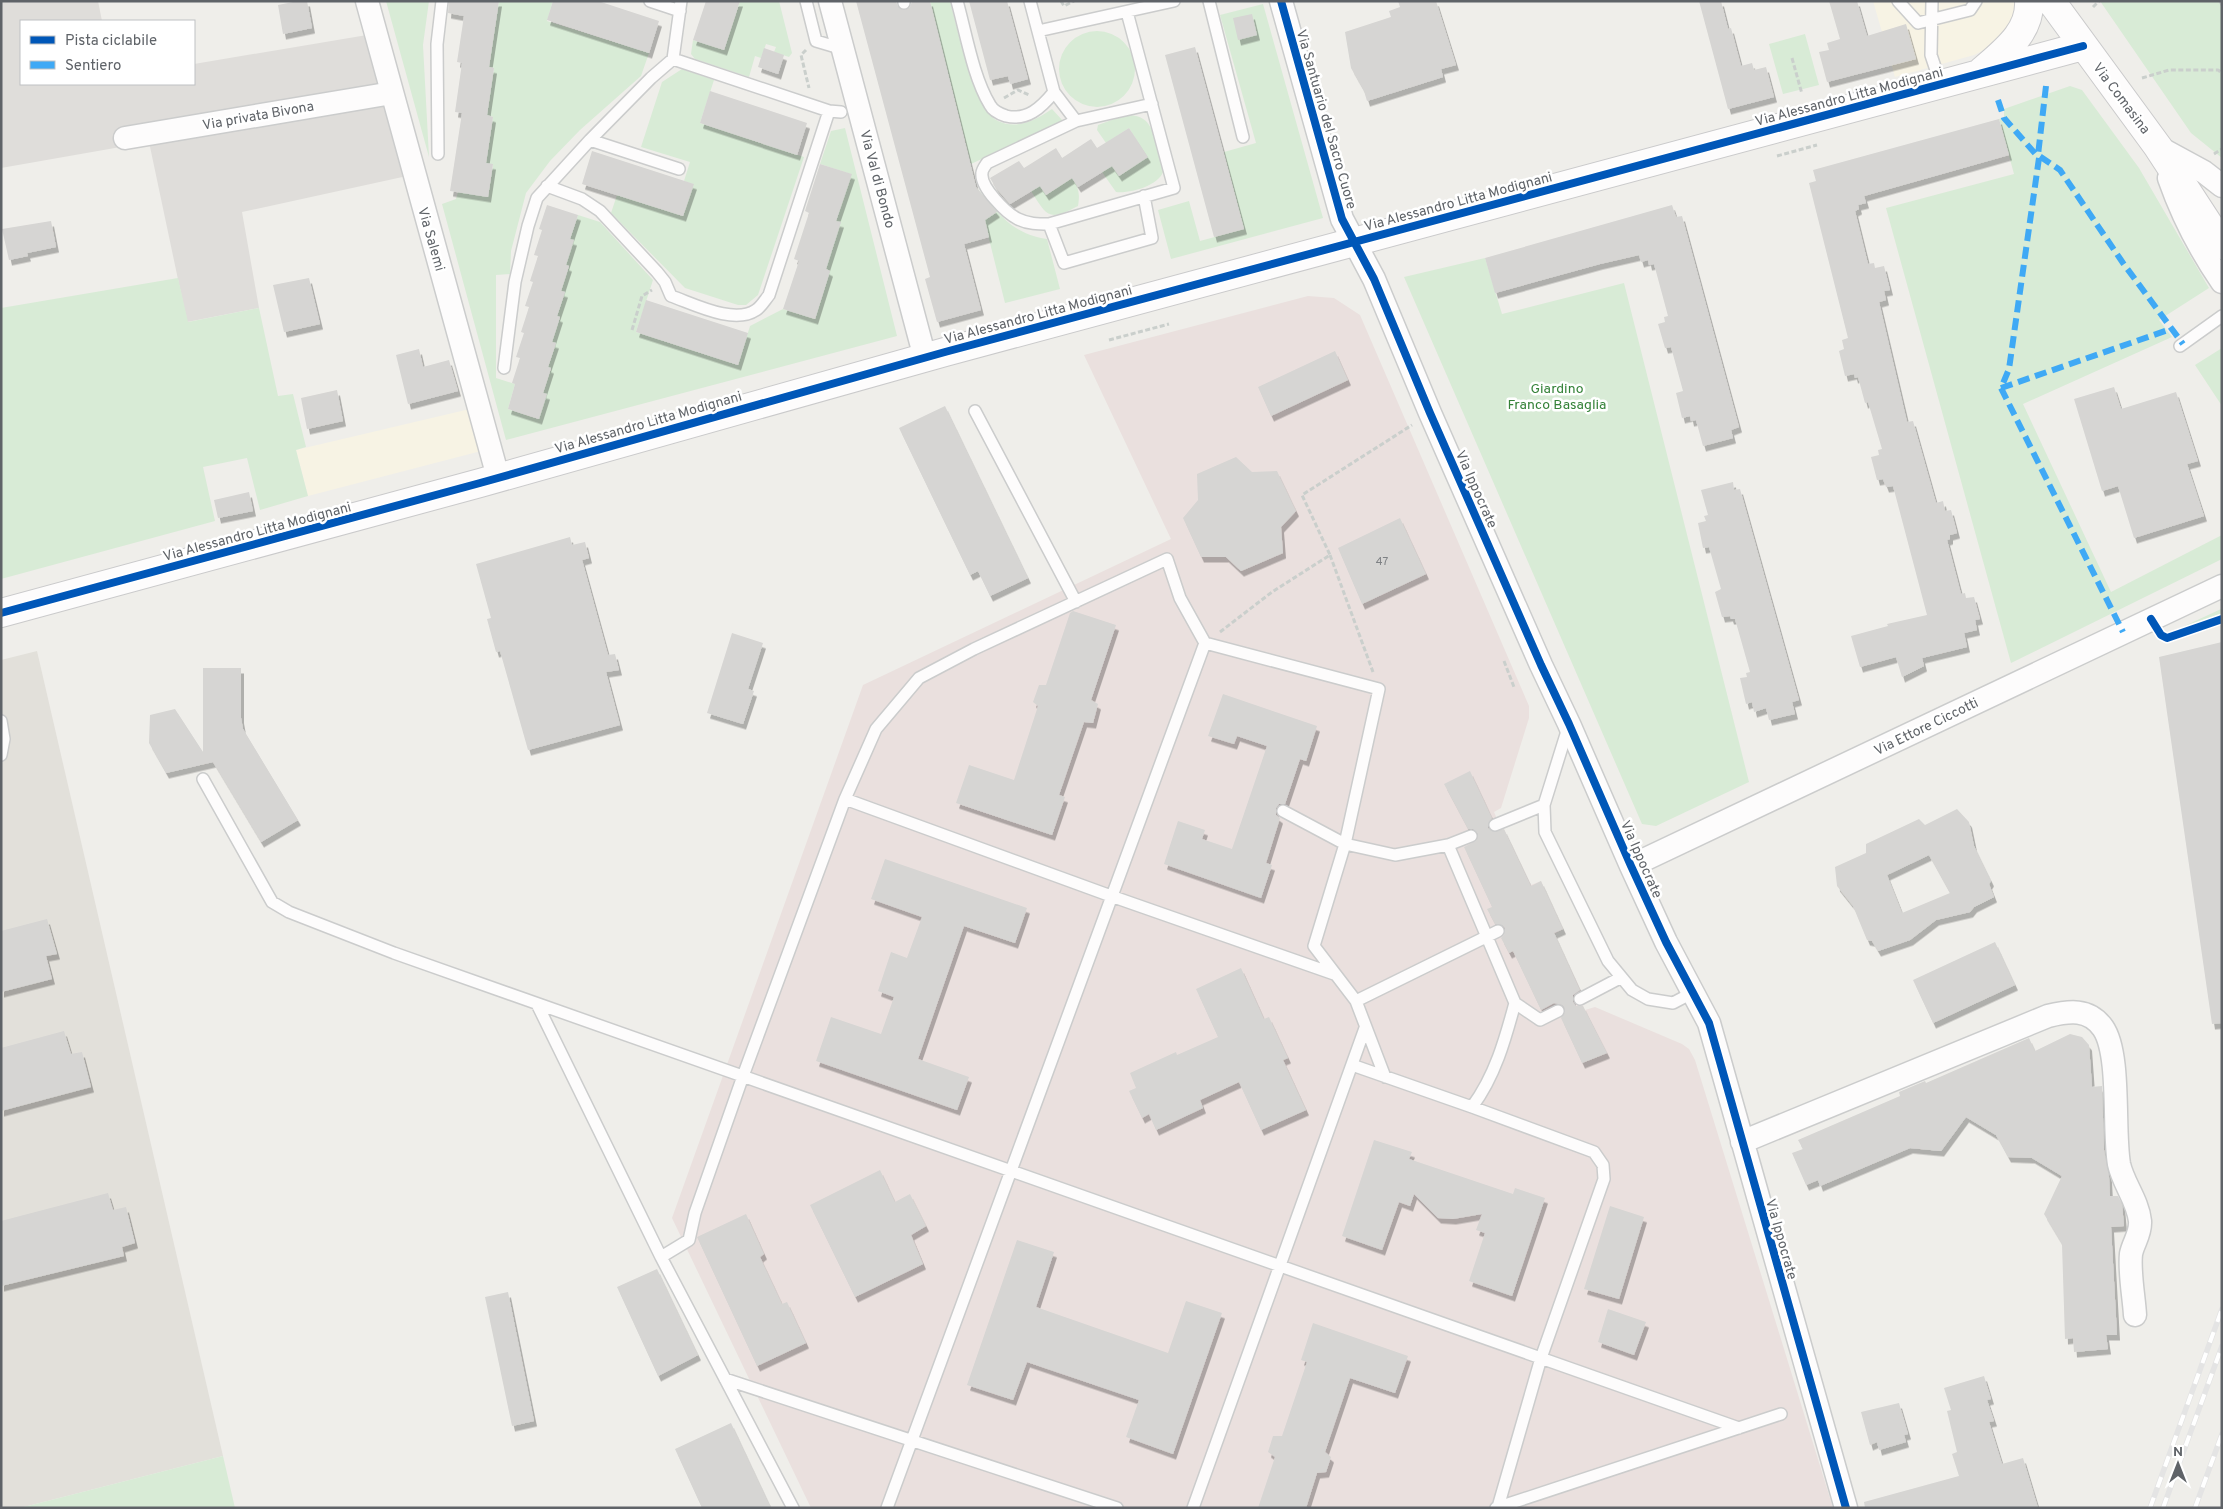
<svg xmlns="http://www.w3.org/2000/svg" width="2223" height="1509" viewBox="0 0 2223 1509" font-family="Overpass,sans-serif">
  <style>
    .commercial { fill: #f7f3e4 }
    .industrial { fill: #dfddda }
    .education { fill: #e2e0da }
    .medical { fill: #eae0de }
    .green { fill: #d8ebd6 }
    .building { fill: #d6d5d3; fill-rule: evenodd; filter: url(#shadow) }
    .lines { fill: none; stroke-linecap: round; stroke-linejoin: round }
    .lane-casing { stroke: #cbcccc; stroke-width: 14 }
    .street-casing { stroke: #cbcccc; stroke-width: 25 }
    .secondary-casing { stroke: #cacacb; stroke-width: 30 }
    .path { stroke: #cacfcc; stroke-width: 3; stroke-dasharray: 5 2.5; stroke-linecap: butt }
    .lane { stroke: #fdfcfc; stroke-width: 11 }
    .street { stroke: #fdfcfc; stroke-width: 22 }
    .secondary { stroke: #fdfcfc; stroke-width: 28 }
    .rail-casing { stroke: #e4e4e4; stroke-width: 5.5 }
    .rail { stroke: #fff; stroke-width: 4; stroke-dasharray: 11; stroke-linecap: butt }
    .quiet { stroke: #3fa9f5; stroke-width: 6; stroke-dasharray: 12 6; stroke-linecap: butt }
    .cycleway-casing { stroke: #fff; stroke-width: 11 }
    .cycleway { stroke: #0057b8; stroke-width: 8 }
    .labels { text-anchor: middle; stroke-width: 5; stroke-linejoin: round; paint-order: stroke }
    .number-label { font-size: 11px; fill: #7e8184 }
    .street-label { font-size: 14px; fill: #5f6368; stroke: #fff }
    .park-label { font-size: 14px; fill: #348238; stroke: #fff }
  </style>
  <defs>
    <filter id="shadow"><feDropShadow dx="3" dy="5.5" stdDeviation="0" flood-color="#0004"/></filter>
  </defs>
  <rect width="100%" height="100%" fill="#efeeea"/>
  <path class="commercial" d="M1873,1H2022L2020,16L1998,43L1974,55L1895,77Z
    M474,408L485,450L308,496L296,450Z"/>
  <path class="industrial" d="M1,1H98L102,21H21V84H194V64L367,35L407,176L242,212L259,308L187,322L149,142L1,168Z"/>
  <path class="education" d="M37,651L223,1456L20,1508H1V660Z"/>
  <path class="medical" d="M1308,296L1334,298L1360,315L1529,706V718L1501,808L1494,812L1501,828L1503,827L1531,885L1541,881L1563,929L1554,934L1581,991L1577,993L1585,1010L1595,1007L1682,1044L1689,1049L1695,1060L1833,1508H811L672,1218L863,685L1171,539L1084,355Z"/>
  <path class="green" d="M386,1H429L423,45L429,157Z
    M499,1H553L547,21L649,53L641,76L580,130L550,161L526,193L511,251L510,274L496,275V378L515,384L508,409L538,419L546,394L543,393L551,369L548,367L556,343L552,342L560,317L557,316L565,292L561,291L569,266L566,265L570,239L578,215L600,222L653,280L636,332L738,365L750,326L783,309L815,319L830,271L826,269L836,221L851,174L820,164L831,131L845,128L897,336L506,440L442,204L456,199L458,192L488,197L493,165L486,163L493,117L487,115L494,68L489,67Z
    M740,1H779L792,53L789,57L774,52L776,47L766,44L761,58L755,56L749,77L695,59L691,54L693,40L724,50Z
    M930,1H950C957,27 975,110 998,121C1017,130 1036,120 1052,109L1063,121L971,164Z
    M2100,1H2222V158L2191,133Z
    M1263,4L1323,218L1171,259L1158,210L1189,201L1200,241L1244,229L1224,152L1256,143L1220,15Z
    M1059 69a38 38 0 1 1 76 0a38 38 0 1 1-76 0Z
    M1805,34L1819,85L1783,94L1769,44Z
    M682,69L714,80L700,123L804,157L758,295L746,305H738L685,288L611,213L617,195L683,216L693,184L684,181L690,162L641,147L662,82Z
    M2070,86L2082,90L2139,168L2209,288L2159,320L2172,337L2023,404L2111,592L2222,535V559L2011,663L1886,208L2014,174L1999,119L2004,117V109Z
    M1125,115C1151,115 1151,128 1158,149C1159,155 1164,163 1164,168C1163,185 1129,194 1116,192L1102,172L1112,166L1119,176L1147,157L1129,128L1106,143L1097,130L1098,125Z
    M1072,178C1079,188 1080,194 1078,206C1049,221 1048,218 1031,191L1040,186L1046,195Z
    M976,187C1000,214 1010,233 1047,239L1060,289L1005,303Z
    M1485,258L1502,314L1624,283L1749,782L1656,826L1642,824L1404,277Z
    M178,278L188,322L259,308L278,396L293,394L306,447L296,450L308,496L260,510L247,458L203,467L215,521L1,579V308Z
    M2222,348V406L2195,365Z
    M2222,608V614L2176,630L2221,609Z
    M223,1456L235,1508H20Z"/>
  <path class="building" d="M298,1H307L312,28L283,34L278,5Z
    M449,1H499L489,67L494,68L487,115L493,117L486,163L493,164L488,197L450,191L462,113L455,112L462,63L457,62L464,16L448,13Z
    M553,1H598L659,21L649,53L547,20Z
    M706,1H740L724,50L693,40Z
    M856,1H896L898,7L904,10L910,7L912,1H930L976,187L997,212L985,220L989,237L964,244L981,310L937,322L925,279L930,277Z
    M969,1H1007L1028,79L1010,84L1008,76L990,80Z
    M1398,1H1436L1456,65L1441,69L1443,77L1367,101L1364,91L1351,68L1345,32L1391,17L1389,11L1400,7Z
    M1699,1H1721L1728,29L1731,28L1741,66L1752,63L1754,70L1766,67L1774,97L1728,109Z
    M1829,1H1857L1867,36L1906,24L1916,59L1827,82L1819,52L1829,50L1827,43L1840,39Z
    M1252,14L1257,35L1238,40L1233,18Z
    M1195,47L1244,229L1214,237L1165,55Z
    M764,48L784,55L778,74L758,67Z
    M710,91L807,123L797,155L700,123Z
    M1999,119L2009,155L1864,196L1866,203L1858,205L1859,209L1855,211L1868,264L1874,263L1875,268L1884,266L1890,290L1884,291L1886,300L1879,302L1907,422L1913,421L1936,503L1943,501L1945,511L1951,510L1957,533L1950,535V539L1947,540L1961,594L1965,593L1966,598L1974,597L1980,619L1975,620L1977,630L1964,633L1967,647L1922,658L1924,666L1902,677L1896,657L1860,667L1851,636L1888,626L1887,624L1927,615L1893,486L1886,487L1883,479L1877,480L1871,457L1879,455L1878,450L1882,449L1868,402L1865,403L1858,377L1855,378L1854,374L1845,376L1839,351L1844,349L1842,340L1848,338L1809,183L1816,181L1813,170Z
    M1129,128L1148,157L1119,176L1112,166L1078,187L1072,178L1046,195L1040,186L1010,204L996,188L990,178L1019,161L1024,168L1056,148L1062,158L1091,139L1097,148Z
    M592,151L694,184L683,216L582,184Z
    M820,164L852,174L836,221L841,222L826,269L830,271L815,319L783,309L799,261L794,259L809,213L805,211Z
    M547,205L578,215L570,239L574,240L566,265L569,266L561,291L565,292L557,316L560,317L552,342L556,343L548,367L551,368L543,393L547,394L539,419L508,409L515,384L512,383L520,358L516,357L524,333L521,332L529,307L525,306L533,282L530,281L538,256L534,255L542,230L539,229Z
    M1672,205L1676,217L1682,216L1739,427L1731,430L1733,438L1703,446L1696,420L1691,421L1690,416L1682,418L1676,393L1683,391L1671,347L1665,348L1658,324L1665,322L1664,317L1668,316L1654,264L1649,265L1648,260L1641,262L1639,255L1600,264L1495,293L1485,258Z
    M51,221L56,247L27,253L28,256L9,260L2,229Z
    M309,278L320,324L284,332L273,285Z
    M646,300L748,333L738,365L636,332Z
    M419,349L423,367L449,360L458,391L408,404L396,355Z
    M1335,351L1348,380L1271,416L1258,387Z
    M2114,387L2121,409L2176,392L2198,461L2187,464L2204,516L2134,538L2118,486L2102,491L2074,399Z
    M337,390L343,421L307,429L301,398Z
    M945,406L1028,578L990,596L978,571L970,575L899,428Z
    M1236,457L1252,472L1277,471L1296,511L1281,527L1283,553L1241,571L1226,557H1201L1183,518L1198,500L1197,474Z
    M1733,482L1734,490L1740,489L1799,700L1792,702L1795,714L1769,720L1766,708L1754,712L1752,702L1746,704L1740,678L1747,677L1746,673L1750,672L1735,619H1731L1730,616L1722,617L1715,592L1721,589L1709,547L1703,548L1698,523L1706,521L1704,516L1708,515L1701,490Z
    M249,492L253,511L218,518L214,500Z
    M1400,518L1426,574L1362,604L1338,548Z
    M570,537L572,545L585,542L589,558L582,560L608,655L615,654L619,670L606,672L620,725L528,750L500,651L496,652L487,619L491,618L476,564Z
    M1073,611L1116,625L1091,700L1098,704L1093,723L1084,722L1059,795L1065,797L1052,835L956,803L969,765L1014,780L1038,706L1033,702L1039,685H1046L1070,613Z
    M732,633L763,643L748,689L754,691L743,724L707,713Z
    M2222,642V1023L2212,1024L2159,657Z
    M203,668H241V718L243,729L298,820L261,842L213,762L166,773L149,743L150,715L175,709L203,752Z
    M1223,694L1317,726L1306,761L1300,759L1285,804H1279L1276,808V815L1280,818L1266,863L1272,865L1261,898L1164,864L1178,821L1205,830L1202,839L1232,849L1267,746L1237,736L1234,744L1208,736Z
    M1470,771L1492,818L1488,824V828L1494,832L1504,829L1531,886L1541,881L1563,929L1554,933L1580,990L1573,995V1002L1576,1006H1583L1607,1053L1582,1063L1561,1018L1565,1012L1564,1007L1562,1005L1554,1003L1541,1010L1513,951L1509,953L1501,938L1504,935L1505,928L1502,925L1495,924L1487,909L1492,907L1464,847L1476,841L1478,834L1473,829H1468L1444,784Z
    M1957,809L1969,822L1974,846L1991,881L1989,884L1994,897L1974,907L1970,912L1936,920L1910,940L1878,951L1872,941L1867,940L1853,906L1837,886L1835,867L1866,853V844L1919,819L1925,825ZM1929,855L1950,893L1902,913L1887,875Z
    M885,859L1027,908L1015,943L964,926L918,1059L969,1077L957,1110L816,1061L831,1017L881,1034L894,997L878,991L891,952L907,958L922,917L871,899Z
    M47,919L57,954L46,956L52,979L1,992V931Z
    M1995,942L2015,985L1933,1023L1913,980Z
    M1241,968L1264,1019L1269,1017L1288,1058L1283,1060L1306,1110L1261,1130L1239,1082L1200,1100L1203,1108L1156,1130L1149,1114L1142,1118L1129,1091L1136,1088L1130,1073L1176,1052L1177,1055L1218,1037L1196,989Z
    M64,1031L71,1054L82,1052L91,1087L1,1111V1048Z
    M2070,1034L2082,1037L2089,1045L2092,1087L2102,1086L2104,1150L2109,1177L2110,1196H2118L2122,1204L2124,1226L2111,1227L2117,1335H2106L2108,1349L2074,1352L2073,1338L2065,1339L2062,1244L2044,1214L2062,1176L2032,1158L2008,1157L1996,1135L1966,1117L1941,1151L1910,1148L1820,1186L1818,1180L1806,1185L1792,1153L1803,1149L1798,1140L1900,1096L1899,1092L1925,1081L1926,1083L2029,1038L2035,1051Z
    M1374,1140L1412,1152L1409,1159L1513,1194L1515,1188L1545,1198L1512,1296L1469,1281L1485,1233L1476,1230L1482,1214L1453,1219L1438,1218L1414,1194L1410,1206L1399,1202L1382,1250L1342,1236Z
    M880,1170L895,1202L910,1194L926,1226L911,1235L923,1264L855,1297L810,1205Z
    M108,1193L113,1210L126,1207L135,1243L122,1247L124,1256L1,1286V1221Z
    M1610,1206L1644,1217L1619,1299L1584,1289Z
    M746,1214L764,1254L760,1257L782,1304L787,1302L806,1343L757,1366L697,1237Z
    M1017,1240L1054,1252L1036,1307L1168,1353L1186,1301L1222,1313L1173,1454L1126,1437L1139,1400L1027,1362L1013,1400L967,1385Z
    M657,1269L698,1355L658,1376L617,1287Z
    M508,1292L534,1421L512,1426L485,1297Z
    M1608,1309L1646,1322L1634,1355L1598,1342Z
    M1313,1323L1408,1356L1395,1393L1350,1378L1325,1452L1331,1457L1326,1472L1317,1473L1306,1508H1258L1275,1457L1268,1452L1273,1436H1282L1307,1362L1301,1360Z
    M1984,1376L1991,1399L1987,1400L1994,1421L1989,1422L2002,1464L2023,1458L2038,1508H1865L1864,1502L1959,1476L1952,1454L1957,1452L1947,1411L1951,1410L1944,1388Z
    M1899,1403L1908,1434L1904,1435L1906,1442L1879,1450L1877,1442L1870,1445L1861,1412Z
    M731,1423L771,1508H702L675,1449Z"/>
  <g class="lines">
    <defs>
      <path id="lane" d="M650,1L680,11
        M681,1L673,59L829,111L841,112
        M806,1L816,41L843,49
        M904,1V3
        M957,1C966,33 973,77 990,105C993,111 1000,114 1006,116C1027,121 1041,108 1054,92
        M1030,1L1054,92L1076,121
        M1209,1L1243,137
        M1898,1L1918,23L1970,10L1976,1
        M1932,1L1931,55L1941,85
        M1127,12L1174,188L1049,224C1038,224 1028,224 1018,219C1006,213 980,187 982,173C982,170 985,166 987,163L1076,121L1152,104
        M1038,31L1174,1
        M590,140L679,169
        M438,154L437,44L442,1
        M547,186L582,199L600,211L657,272L665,282L671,296C694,304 734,325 756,310C761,307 765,300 769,295L829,111
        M1049,224L1064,263L1152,238L1144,196
        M2180,346L2222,316
        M504,368L515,282L528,226L537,198L590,140L651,78L673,59
        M975,411L1076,602
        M1,721L4,739L1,755
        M1568,728L1544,805L1545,832L1608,961L1632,990L1648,999L1673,1003L1692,993
        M203,779L272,902L289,912L394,953L1739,1428
        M845,799L1111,896L1334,974
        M1283,811L1345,844L1395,855L1448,845
        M1495,825L1544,805
        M1471,836L1448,845L1515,1003L1540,1020L1558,1011
        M1580,999L1620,978
        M1356,1001L1498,931
        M537,1004L661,1257L793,1508
        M1352,1065L1472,1107L1594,1152L1603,1165L1604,1179L1541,1358L1498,1507
        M1472,1107C1495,1076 1505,1040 1515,1003
        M661,1257L689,1240L695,1213L743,1076L845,799L876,729L919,678L974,649L1167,559L1180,598L1205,643L1379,689L1345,844L1314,946L1356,1001L1385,1077
        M725,1379L1117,1508
        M887,1508L1205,643
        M1193,1508L1365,1028
        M1496,1508L1781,1414"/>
      <path id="street" d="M367,1L498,477
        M830,1L925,358
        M1281,1L1342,219L1374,279L1430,413L1541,665L1569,724L1631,866L1666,942L1709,1023L1846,1508
        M125,138L392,93
        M2158,147L2204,172L2222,186
        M2169,178C2182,215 2200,250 2222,282
        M1631,866L2222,586
        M1742,1142L2048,1016C2069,1011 2089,1008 2103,1028C2121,1054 2113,1130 2119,1164C2123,1183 2138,1201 2140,1221C2141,1234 2133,1243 2131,1254C2129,1272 2134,1297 2135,1315"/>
      <path id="secondary" d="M2051,1L2158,147L2222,245
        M1981,72C2002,53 2031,33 2029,1
        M1,613L480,483L945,352L2083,46"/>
    </defs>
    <use href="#lane" class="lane-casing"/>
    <use href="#street" class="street-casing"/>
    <use href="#secondary" class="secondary-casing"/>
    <path class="path" d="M1061,1L1064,6L1074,1
      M2220,1L2222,5
      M2093,7L2099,1
      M806,50L801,55L809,88
      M1792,58L1802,94
      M2142,78L2169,70H2218L2222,73
      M1004,98L1018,90L1029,95
      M2214,154L2222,149
      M1777,156L1817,145
      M632,330L642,296L652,290
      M1109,340L1169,324
      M1330,555L1373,672
      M1220,632L1272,592L1330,555L1302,495L1412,425
      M1504,661L1514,687"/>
    <use href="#lane" class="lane"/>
    <use href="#street" class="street"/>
    <use href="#secondary" class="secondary"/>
    <defs>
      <path id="rail" d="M2150,1508L2222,1309
        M2163,1508L2222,1346
        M2195,1508L2222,1434"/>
    </defs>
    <use href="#rail" class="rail-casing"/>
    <use href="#rail" class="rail"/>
    <path class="quiet" d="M2046,86L2038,155L2060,170L2123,263L2183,344
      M1998,100L2004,118L2039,158L2009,369L2001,388L2123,632
      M2001,388L2171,329"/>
    <defs>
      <path id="cycleway" d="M1281,1L1342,219L1374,279L1430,413L1541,665L1569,724L1631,866L1666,942L1709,1023L1846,1508
        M1,613L480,483L945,352L2083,46
        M2151,619L2161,635L2167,638L2222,619"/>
    </defs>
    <use href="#cycleway" class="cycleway-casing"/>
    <use href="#cycleway" class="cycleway"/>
  </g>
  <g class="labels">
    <g class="number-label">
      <text x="1382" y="565">47</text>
    </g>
    <g class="street-label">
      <text transform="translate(1849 96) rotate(-15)" y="5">Via Alessandro Litta Modignani</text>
      <text transform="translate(2122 98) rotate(53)" y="5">Via Comasina</text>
      <text transform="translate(258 115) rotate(-10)" y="5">Via privata Bivona</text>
      <text transform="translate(1327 119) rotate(74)" y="5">Via Santuario del Sacro Cuore</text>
      <text transform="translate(878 179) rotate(75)" y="5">Via Val di Bondo</text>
      <text transform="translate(1458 201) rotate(-15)" y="5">Via Alessandro Litta Modignani</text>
      <text transform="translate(432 239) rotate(74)" y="5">Via Salemi</text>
      <text transform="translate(1038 314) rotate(-15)" y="5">Via Alessandro Litta Modignani</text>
      <text transform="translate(648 422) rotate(-16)" y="5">Via Alessandro Litta Modignani</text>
      <text transform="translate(1477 489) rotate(66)" y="5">Via Ippocrate</text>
      <text transform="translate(257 531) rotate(-15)" y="5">Via Alessandro Litta Modignani</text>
      <text transform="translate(1926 726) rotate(-26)" y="5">Via Ettore Ciccotti</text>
      <text transform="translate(1642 859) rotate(66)" y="5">Via Ippocrate</text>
      <text transform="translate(1782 1239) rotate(74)" y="5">Via Ippocrate</text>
    </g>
    <g class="park-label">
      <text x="1557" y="393">Giardino<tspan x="1557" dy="16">Franco Basaglia</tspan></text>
    </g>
  </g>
  <rect width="2223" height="1509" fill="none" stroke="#5f6368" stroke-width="5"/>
  <rect x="20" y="20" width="175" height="65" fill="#ffffff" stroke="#bfc1c3"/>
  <rect x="30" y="36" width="25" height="8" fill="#0057b8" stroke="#bfc1c3"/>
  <text x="65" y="45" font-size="15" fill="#5f6368">Pista ciclabile</text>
  <rect x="30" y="61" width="25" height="8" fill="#3fa9f5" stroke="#bfc1c3"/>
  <text x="65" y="70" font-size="15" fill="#5f6368">Sentiero</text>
  <g transform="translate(2178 1464)" stroke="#ffffff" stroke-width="4" paint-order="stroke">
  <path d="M0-4L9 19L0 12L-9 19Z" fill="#5f6368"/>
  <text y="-8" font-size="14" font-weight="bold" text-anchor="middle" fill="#5f6368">N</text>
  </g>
</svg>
